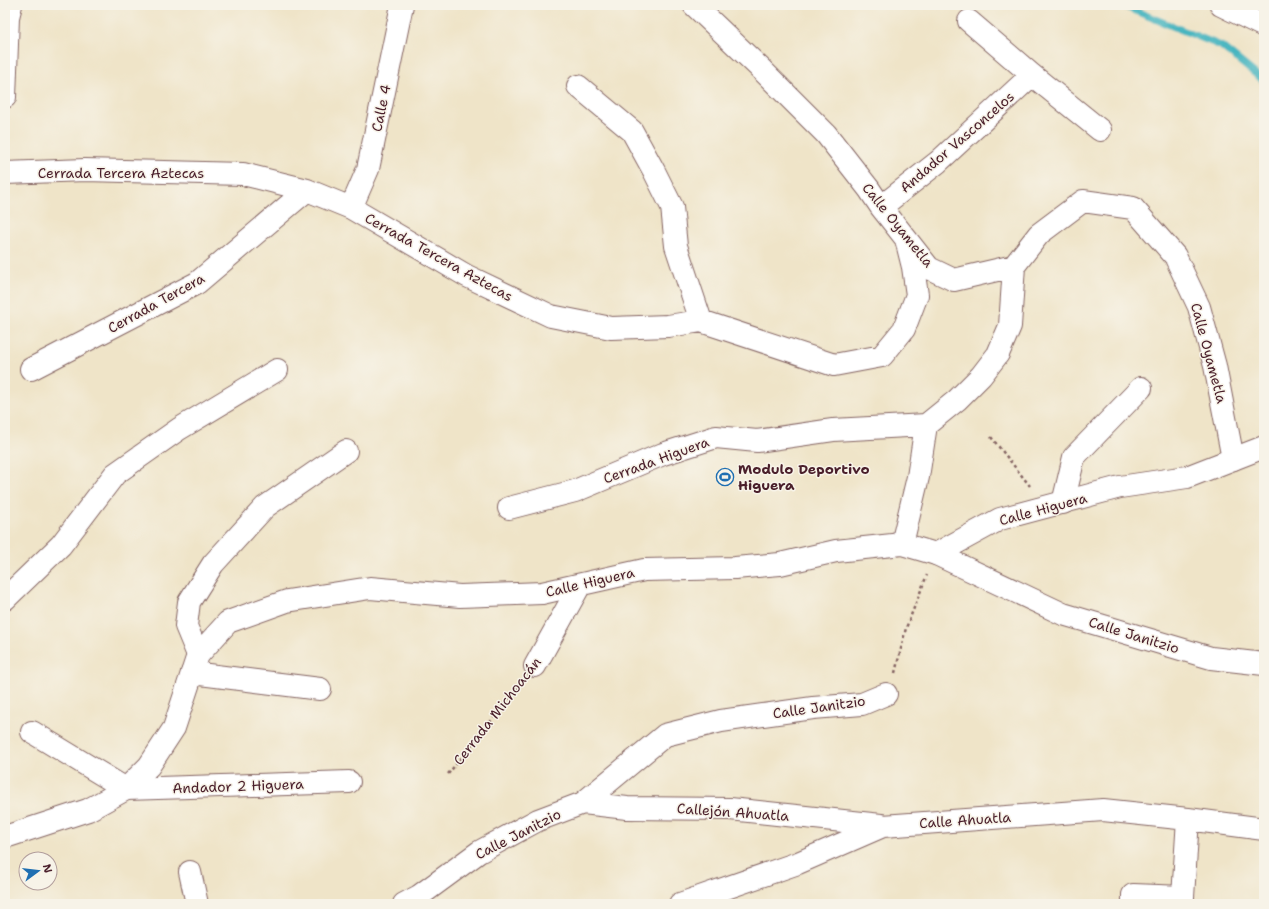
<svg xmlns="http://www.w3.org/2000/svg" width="1269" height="909" viewBox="0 0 1269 909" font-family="'Shantell Sans',sans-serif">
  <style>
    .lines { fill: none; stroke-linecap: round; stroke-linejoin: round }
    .stream { stroke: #46b5c0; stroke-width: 7 }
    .street-casing { stroke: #846462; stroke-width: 24 }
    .secondary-casing { stroke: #846462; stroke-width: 24 }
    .path { stroke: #846462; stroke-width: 2.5; stroke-dasharray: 3 3; stroke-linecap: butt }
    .street { stroke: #fff; stroke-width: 22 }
    .secondary { stroke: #fff; stroke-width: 22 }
    .labels { text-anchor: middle; stroke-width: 3; stroke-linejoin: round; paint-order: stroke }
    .street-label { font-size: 14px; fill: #4a1f2b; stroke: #f7f3e8 }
    .poi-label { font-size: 14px; font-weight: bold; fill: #4a1f2b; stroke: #f7f3e8; text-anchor: start }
  </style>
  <rect width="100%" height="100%" fill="#f7f3e8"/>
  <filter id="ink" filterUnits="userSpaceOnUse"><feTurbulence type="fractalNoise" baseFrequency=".025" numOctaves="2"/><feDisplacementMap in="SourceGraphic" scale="8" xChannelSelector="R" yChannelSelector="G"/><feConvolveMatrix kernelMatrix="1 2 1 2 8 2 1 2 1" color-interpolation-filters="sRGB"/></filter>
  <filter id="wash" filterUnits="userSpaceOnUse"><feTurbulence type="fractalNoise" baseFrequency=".012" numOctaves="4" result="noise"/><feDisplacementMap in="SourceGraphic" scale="16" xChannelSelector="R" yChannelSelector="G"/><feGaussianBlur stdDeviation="0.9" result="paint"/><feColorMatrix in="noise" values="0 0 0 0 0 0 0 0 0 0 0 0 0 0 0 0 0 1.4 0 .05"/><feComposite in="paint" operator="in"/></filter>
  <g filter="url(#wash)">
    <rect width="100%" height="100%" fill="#efe4c8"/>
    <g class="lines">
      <path class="stream" d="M1121,5L1221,46L1264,81"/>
    </g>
  </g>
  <g filter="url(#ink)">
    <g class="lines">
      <defs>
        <path id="street" d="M694,5L760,68L826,134L869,189L881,207L929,268L954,280L1014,266L1039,234L1083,201L1133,208L1175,256L1199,307L1215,366L1233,459
          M1221,5L1264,26
          M969,21L1032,75L1100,130
          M578,86L632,131L654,171L672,207L676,246L701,321
          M5,97L8,17L11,5
          M5,173L85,170L243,174L307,190L351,208L467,276L551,316L611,328L668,326L701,321L834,365L882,356L904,329L917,295L913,267L906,239
          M881,207L938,162L1032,75
          M351,208L368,169L402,5
          M31,369L197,283L307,190
          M1063,503L1074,457L1141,388
          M509,508L575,491L663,454L716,437L757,441L833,430L926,425
          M902,544L918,477L926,425L957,400L981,376L998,354L1010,326L1014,266
          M936,554L1063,614L1211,658L1264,664
          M5,599L61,545L115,474L179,429L277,370
          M198,655L186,626L189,602L213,564L265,507L346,451
          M535,666L580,585
          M192,673L320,689
          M32,732L126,789L349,782
          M583,803L627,808L730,809L881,825
          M190,872L197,904
          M404,904L419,896L479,852L538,820L583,803L665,735L721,721L813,708L862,704L886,694
          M680,904L798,863L883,826L1103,810L1188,819L1264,829
          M1133,904V895L1183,897L1188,819"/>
        <path id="secondary" d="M5,837L88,810L126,789L149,766L174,728L198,655L228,622L287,601L370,588L460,596L542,593L644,570L735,568L780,564L836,551L902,544L936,554L1000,519L1120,487L1187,477L1264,447"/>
      </defs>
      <use href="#street" class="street-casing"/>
      <use href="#secondary" class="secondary-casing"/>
      <path class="path" d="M991,437L1030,486
        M895,673L906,628L927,575
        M448,774L521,684"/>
      <use href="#street" class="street"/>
      <use href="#secondary" class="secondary"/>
    </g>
  </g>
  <defs>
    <symbol id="stadium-ring" viewBox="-11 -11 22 22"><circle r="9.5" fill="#f7f3e8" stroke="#1f6fb2" stroke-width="1.5"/><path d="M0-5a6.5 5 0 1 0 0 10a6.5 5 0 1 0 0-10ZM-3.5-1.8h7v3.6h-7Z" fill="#1f6fb2"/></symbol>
  </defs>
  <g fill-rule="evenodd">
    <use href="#stadium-ring" x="715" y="467" width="20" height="20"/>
  </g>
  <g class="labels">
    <g class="street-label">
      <text transform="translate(381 108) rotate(-78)" y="5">Calle 4</text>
      <text transform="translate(957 142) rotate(-41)" y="5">Andador Vasconcelos</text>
      <text x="121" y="178">Cerrada Tercera Aztecas</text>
      <text transform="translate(898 225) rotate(51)" y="5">Calle Oyametla</text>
      <text transform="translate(439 257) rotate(29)" y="5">Cerrada Tercera Aztecas</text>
      <text transform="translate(156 303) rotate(-29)" y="5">Cerrada Tercera</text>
      <text transform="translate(1209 353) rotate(75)" y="5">Calle Oyametla</text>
      <text transform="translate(656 460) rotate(-20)" y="5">Cerrada Higuera</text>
      <text transform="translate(1043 509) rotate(-15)" y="5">Calle Higuera</text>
      <text transform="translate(590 582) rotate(-13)" y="5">Calle Higuera</text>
      <text transform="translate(1134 635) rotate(17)" y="5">Calle Janitzio</text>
      <text transform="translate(819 707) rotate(-8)" y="5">Calle Janitzio</text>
      <text transform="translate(497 711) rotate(-52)" y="5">Cerrada Michoacán</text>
      <text transform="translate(238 786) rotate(-2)" y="5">Andador 2 Higuera</text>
      <text transform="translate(733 812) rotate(4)" y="5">Callejón Ahuatla</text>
      <text transform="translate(965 820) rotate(-4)" y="5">Calle Ahuatla</text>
      <text transform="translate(518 834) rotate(-27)" y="5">Calle Janitzio</text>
    </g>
    <g class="poi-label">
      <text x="738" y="474">Modulo Deportivo<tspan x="738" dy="16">Higuera</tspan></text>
    </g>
  </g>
  <rect width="1269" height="909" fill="none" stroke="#f7f3e8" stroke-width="20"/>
  <g transform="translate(38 871) rotate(75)"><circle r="19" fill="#f7f3e8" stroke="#b29e9c"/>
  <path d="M0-3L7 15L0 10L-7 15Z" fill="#1f6fb2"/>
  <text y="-6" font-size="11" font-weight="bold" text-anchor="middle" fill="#4a1f2b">N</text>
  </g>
</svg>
